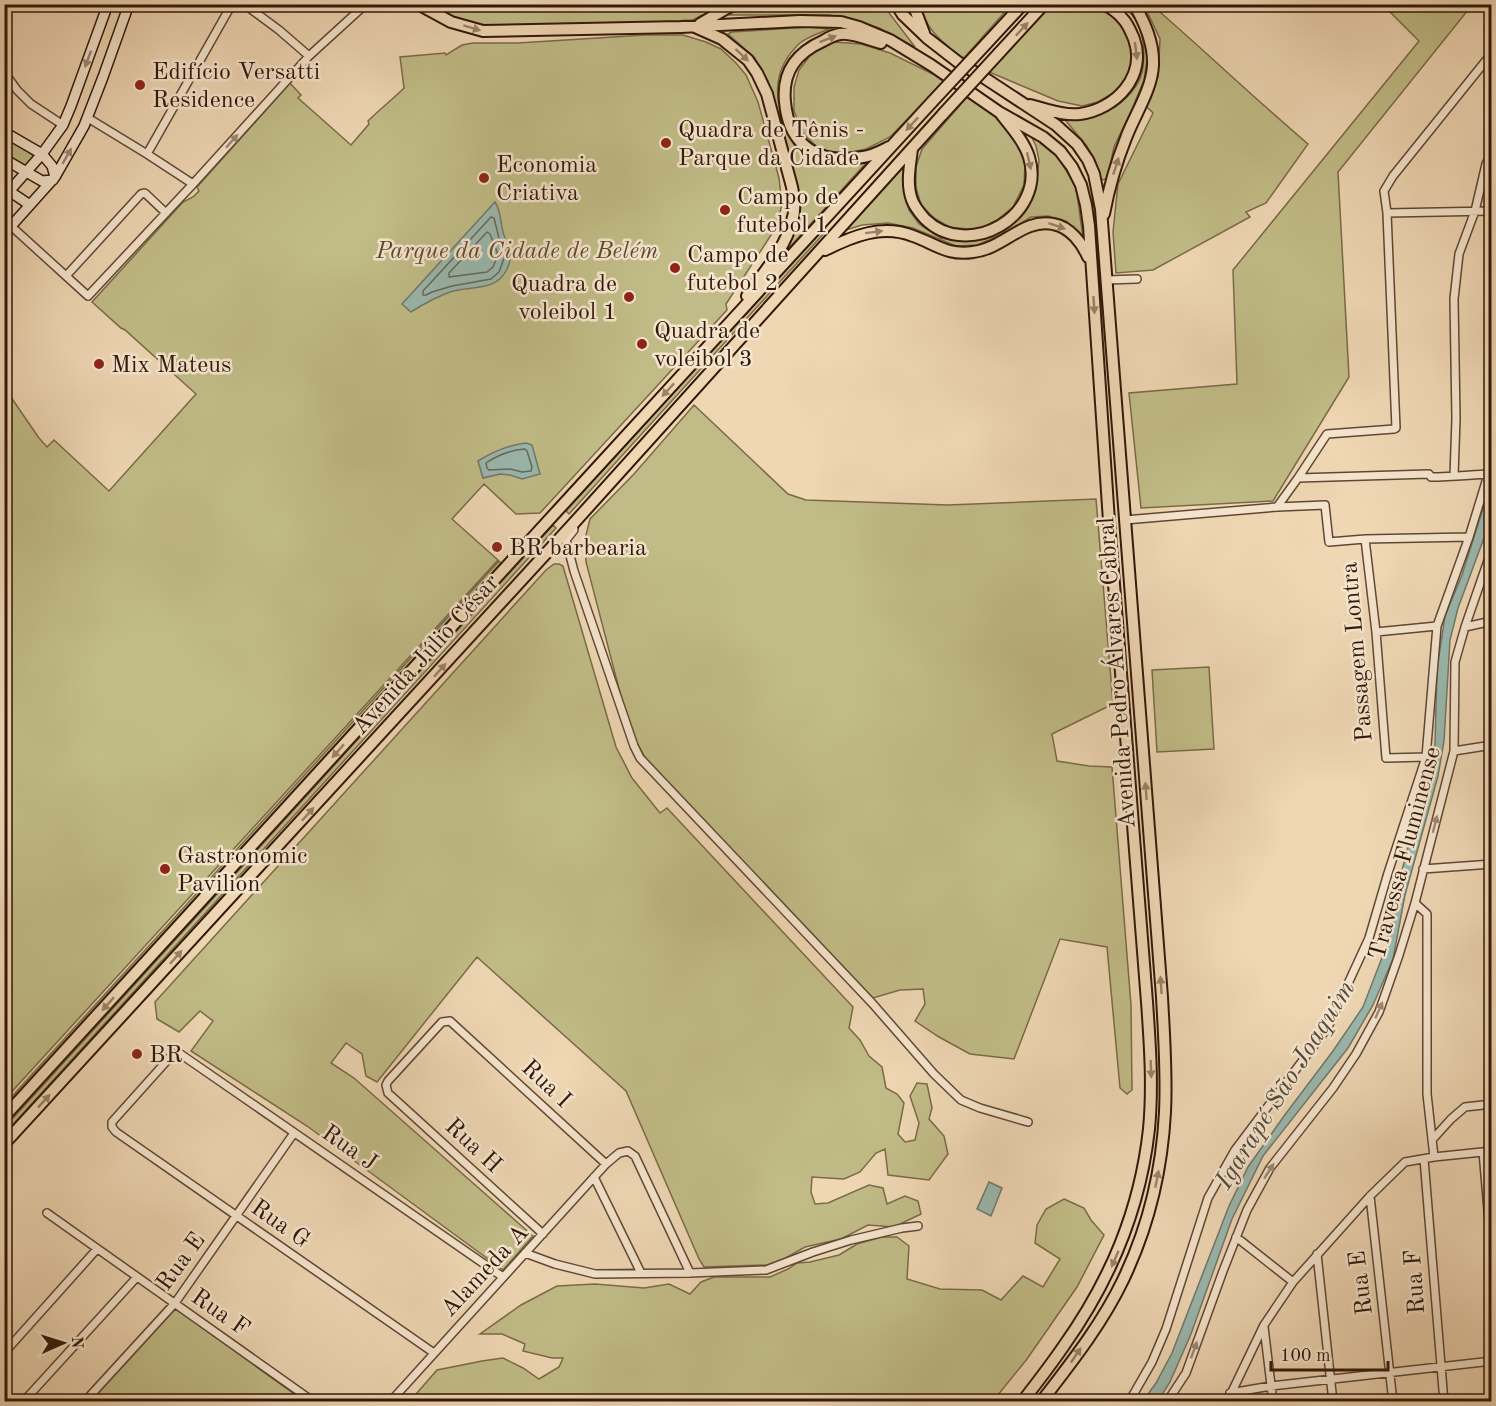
<svg xmlns="http://www.w3.org/2000/svg" width="1496" height="1406" viewBox="0 0 1496 1406" font-family="'Old Standard TT',serif">
  <style>
    .green { fill: #c1bc87; stroke: #7a6a48; stroke-width: 1.5 }
    .water { fill: #9ab9af; stroke: #70786c; stroke-width: 1.5 }
    .lines { fill: none; stroke-linecap: round; stroke-linejoin: round }
    .shore { stroke: #66685c; stroke-width: 1.5 }
    .minor-casing { stroke: #614733; stroke-width: 10 }
    .secondary-casing { stroke: #321708; stroke-width: 12 }
    .primary-casing { stroke: #321708; stroke-width: 14 }
    .minor { stroke: #f5e5ce; stroke-width: 7 }
    .secondary { stroke: #f5e5ce; stroke-width: 9 }
    .primary { stroke: #efd7b4; stroke-width: 10 }
    .primary-bridge-casing { stroke: #321708; stroke-width: 14; stroke-linecap: butt }
    .primary-bridge { stroke: #efd7b4; stroke-width: 10 }
    .oneway { fill: #9a8167 }
    .oneway2 { fill: #9d8875 }
    .poi-dot { fill: #8f2418; stroke: #f5e5ce; stroke-width: 2 }
    .labels { text-anchor: middle; stroke-width: 5; stroke-linejoin: round; paint-order: stroke }
    .poi-label { font-size: 24px; fill: #321708; stroke: #f5e5ce; text-anchor: start }
    .park-label { font-size: 24px; font-style: italic; fill: #5d492e; stroke: #f5e5ce }
    .street-label { font-size: 24px; fill: #321708; stroke: #f5e5ce }
    .water-label { font-size: 26px; font-style: italic; fill: #51483a; stroke: #f5e5ce }
  </style>
  <rect width="100%" height="100%" fill="#efd7b4"/>
  <filter id="stains"><feTurbulence type="fractalNoise" baseFrequency=".00333" numOctaves="4"/><feColorMatrix values="0 0 0 0 .2 0 0 0 0 .09 0 0 0 0 .02 0 0 0 .5 -.17"/></filter>
  <radialGradient id="worn" r=".72"><stop offset=".6" stop-color="#630" stop-opacity="0"/><stop offset="1" stop-color="#630" stop-opacity=".3"/></radialGradient>
  <path class="green" d="M418,5H732L700,16L683,26L483,31Z
    M743,5H883L915,47L879,28L851,19L829,15H730Z
    M920,5H1011L963,59C943,42 926,31 920,5Z
    M1052,5H1095L1103,7L1122,23L1132,45L1131,63L1125,82L1113,93L1098,102L1082,106L1058,101L989,72Z
    M1120,5H1130L1146,36L1148,52L1144,80L1132,109L1114,147L1107,179L1101,180L1095,160L1086,145L1062,116C1079,117 1097,116 1113,108C1122,103 1134,91 1139,81C1146,67 1145,40 1139,26C1135,17 1128,10 1120,5Z
    M1144,5H1153V6C1205,51 1255,99 1308,144L1266,203L1246,212L1250,217L1153,270L1116,273L1113,232L1118,184L1153,113L1145,105L1158,77L1160,39Z
    M1383,5H1472L1338,172L1349,377L1273,501L1141,508L1129,393L1237,384L1233,270L1419,41Z
    M809,27L829,29C820,33 807,37 800,43C773,68 773,97 786,128C791,139 795,151 807,157C821,165 850,163 866,163L787,250L797,212L796,182L791,159L768,81L754,57L728,34L732,32Z
    M645,35H683L706,42L721,49L736,63L746,75L758,102L779,178L782,204L777,226L726,304L727,310L540,513L516,514L484,484L452,519L498,560L5,1099L4,387L39,438L47,447L54,440L109,491L196,394L125,330L121,328L92,302L183,202L193,197L199,191L197,187L290,83L301,95L298,98L351,145L369,124L368,121C380,109 392,100 404,88L400,57L445,53L446,55L462,45L473,43H518Z
    M835,42L861,44L890,53L945,80L890,137L866,149L846,153L821,151L803,133L794,111V87L799,70L812,53Z
    M968,96L1001,120L1019,144L1025,164L1024,185L1013,207L997,220L977,230L949,227L934,218L921,205L916,187V167L922,149Z
    M1028,130L1058,157L1076,187L1083,238L1066,221L1048,216L1031,217L1003,234L977,245L956,246L913,228L888,223L862,225L843,231L904,164L903,183L909,210L919,224L941,238L964,241L986,238L1010,226L1028,207L1036,190L1039,160L1036,146Z
    M4,136L34,156L25,166L5,153Z
    M824,227L827,230L569,514L566,511Z
    M694,405L788,494L806,500L948,505L1096,499L1113,704L1052,734L1057,761L1089,766L1112,767L1131,1005L1132,1090L1127,1094L1120,1088L1107,947L1060,939L1014,1059L970,1054L939,1037L915,1021L925,1004L923,989L900,990L873,998L684,806L649,764L630,731L586,562L585,539L590,519L634,474Z
    M553,525L556,528L5,1133V1127Z
    M499,561L501,563L5,1109V1104Z
    M554,564H559L563,566L565,573L616,747L632,778L660,813L667,808L853,1007L849,1028L860,1040L869,1056L882,1067L886,1088L897,1094L904,1103L898,1134L905,1142L915,1140L919,1123L910,1096L917,1083L927,1084L932,1108L929,1119L944,1136L948,1154L929,1180L888,1175L885,1149L876,1153L860,1172L844,1179L812,1177L811,1192L815,1204L828,1203L869,1185L883,1188L887,1204L905,1196L918,1201L921,1214L894,1227L868,1225L841,1239L805,1247L784,1259L768,1265L704,1267L699,1259L626,1091L477,957L377,1082L366,1076L362,1054L346,1043L331,1063L354,1078L533,1236L503,1270L307,1126L191,1051L213,1021L200,1011L179,1032L157,1019L155,1002L546,570Z
    M1209,667L1214,749L1157,752L1152,670Z
    M1064,1199L1084,1208L1091,1220L1104,1235L1077,1287L1027,1359L993,1401H410L437,1370L482,1361L503,1358L523,1368L539,1379L559,1367L563,1358H552L523,1351L525,1344L502,1334H480L521,1305L557,1286L595,1284L644,1288L669,1284L690,1294L701,1282L714,1277H770L788,1269L797,1263L810,1262L839,1255L857,1244L882,1237H897L909,1246L907,1279L940,1289L982,1290L1001,1300L1023,1276L1043,1287L1060,1259L1035,1243L1037,1225L1046,1209Z
    M175,1308L304,1401H90Z"/>
  <path class="water" d="M495,202C502,212 500,227 505,238C510,251 513,256 507,269C497,291 473,286 453,291C438,296 425,303 411,312L402,304Z
    M526,443L532,445L540,474L522,479L510,475L500,474L483,478L478,461C494,451 508,445 526,443Z
    M1491,483V519L1458,608L1450,640L1444,741L1438,776L1405,895L1393,959L1373,1005L1348,1048L1263,1156L1232,1219L1191,1334L1170,1382L1158,1401H1143L1156,1383L1172,1353L1229,1206L1248,1167L1284,1116L1333,1051L1363,1007L1388,942V923L1435,745L1437,669L1445,616L1462,575Z
    M989,1182L1002,1188L991,1216L977,1209Z"/>
  <g class="lines">
    <path class="shore" d="M491,217L494,218L499,238L504,250L505,256L499,272L491,279L452,286L432,292L426,295H423V291Z
      M487,232L490,234L497,252V257L493,267L487,272L449,277V273Z
      M525,449L527,451L532,467L531,471L522,472L510,469L489,470L487,468L486,463C498,455 510,450 525,449Z"/>
    <defs>
      <path id="minor" d="M244,4L279,30L309,56
        M4,72L17,90L31,104L63,125
        M88,118L147,154L193,184
        M147,154L232,4
        M1387,213L1492,211
        M11,226L88,296L193,184L309,56L366,4
        M66,276L141,194L144,193L146,194L166,213
        M1106,280L1137,279
        M4,379H5
        M1454,476L1456,419L1454,299L1459,254L1475,211L1486,164L1492,153
        M1298,478L1429,474L1431,477C1450,477 1469,475 1488,474
        M1277,507L1298,478L1327,434L1394,429L1396,428L1387,213L1384,191L1393,176L1492,53
        M1125,520L1277,507L1325,505L1329,542L1365,539L1469,537
        M573,524L574,530L566,540L574,571L634,746L640,758L872,1003L934,1074L961,1100L980,1108L1028,1122
        M1365,539L1376,632L1386,758L1426,757
        M1465,627L1492,621
        M1376,632L1437,626
        M1454,751L1492,745
        M1423,869L1492,864
        M1415,903L1427,914V1094L1434,1157
        M1432,1140L1451,1119L1465,1107L1492,1104
        M1483,1152L1492,1256
        M1424,1159L1444,1402
        M594,1177L641,1273
        M1370,1196L1393,1402
        M47,1213L314,1402
        M543,1234L388,1093L386,1085L388,1081L442,1022L450,1021L606,1164
        M1236,1237L1293,1282
        M525,1253L555,1264L595,1274L690,1273L766,1270L813,1252L851,1240L902,1228L918,1226
        M1317,1254L1333,1402
        M1264,1327L1273,1402
        M4,1353L97,1249
        M434,1353L116,1132L112,1127V1122L173,1054L179,1053L503,1277
        M1230,1393L1271,1386L1492,1361
        M23,1402L137,1277
        M83,1402L88,1398L175,1303L294,1133
        M390,1402L606,1164L619,1153L628,1151L635,1156L690,1273
        M1129,1402L1152,1362L1166,1329L1208,1198L1235,1150L1328,1027L1369,938L1388,873L1426,757L1437,626L1469,537L1492,462
        M1167,1402L1186,1373L1223,1271L1247,1210L1270,1168L1333,1088L1356,1054L1379,1012L1399,955L1415,903L1454,751L1455,662L1465,627L1492,549
        M1227,1402L1264,1325L1293,1282L1370,1196L1405,1162L1434,1157L1492,1151"/>
      <path id="secondary" d="M4,132L42,154L52,166L55,177
        M4,159L42,181L53,180
        M9,191L30,205
        M4,197L42,154L63,125L71,106L108,4
        M4,234L55,177L84,126L103,77L129,4"/>
      <path id="primary" d="M418,4L451,22L483,31L681,27L800,21L841,22L859,27L890,40L931,65L999,112L1043,137L1060,151L1072,167L1081,185L1086,205L1089,226L1109,521L1147,1002C1150,1044 1153,1087 1149,1129C1140,1211 1110,1281 1063,1347C1050,1366 1036,1384 1022,1402
        M896,4L903,15L927,38L958,62L986,79L1056,125L1077,144L1088,160L1094,174L1101,209L1162,997C1164,1035 1167,1074 1165,1112C1162,1170 1148,1228 1123,1280C1102,1324 1071,1363 1041,1402
        M913,4L924,33
        M700,24L734,4
        M695,27L722,39L748,60L757,73L767,94L792,187C794,198 796,210 792,221C785,249 763,273 747,296
        M881,43C870,40 851,32 840,34C834,35 828,38 823,41C796,53 782,72 785,102C789,147 820,165 863,157C872,156 881,151 889,147
        M986,44L1023,4
        M999,53L1044,4
        M1030,105C1046,109 1064,116 1080,114C1116,109 1147,76 1134,39C1131,32 1128,24 1123,19C1118,13 1111,8 1104,4
        M912,149C910,166 906,184 912,200C915,208 920,213 925,219C968,261 1047,216 1029,157C1024,141 1011,127 1001,114
        M1104,214C1109,188 1116,163 1126,138C1134,116 1152,90 1153,65C1154,43 1145,23 1134,4
        M825,250C853,236 882,224 913,236C936,244 947,256 973,252C1003,249 1023,218 1053,224C1070,227 1082,243 1088,257
        M4,1117L558,510L932,102
        M4,1144L573,524L943,114"/>
    </defs>
    <use href="#minor" class="minor-casing"/>
    <use href="#secondary" class="secondary-casing"/>
    <use href="#primary" class="primary-casing"/>
    <use href="#minor" class="minor"/>
    <use href="#secondary" class="secondary"/>
    <use href="#primary" class="primary"/>
    <defs>
      <path id="primary-bridge" d="M932,102L986,44
        M943,114L999,53"/>
    </defs>
    <use href="#primary-bridge" class="primary-bridge-casing"/>
    <use href="#primary-bridge" class="primary-bridge"/>
  </g>
  <defs><path id="oneway-solid" d="M-6-.8H1V-3.2L6.5 0L1 3.2V.8H-6Z" transform="scale(1.5)"/></defs>
  <g class="oneway">
    <use href="#oneway-solid" transform="translate(472 28) rotate(17)"/>
    <use href="#oneway-solid" transform="translate(1022 29) rotate(-47)"/>
    <use href="#oneway-solid" transform="translate(828 39) rotate(-21)"/>
    <use href="#oneway-solid" transform="translate(1136 51) rotate(83)"/>
    <use href="#oneway-solid" transform="translate(742 55) rotate(43)"/>
    <use href="#oneway-solid" transform="translate(912 124) rotate(133)"/>
    <use href="#oneway-solid" transform="translate(1029 161) rotate(77)"/>
    <use href="#oneway-solid" transform="translate(1116 166) rotate(-72)"/>
    <use href="#oneway-solid" transform="translate(1057 226) rotate(19)"/>
    <use href="#oneway-solid" transform="translate(874 232) rotate(-7)"/>
    <use href="#oneway-solid" transform="translate(1094 305) rotate(86)"/>
    <use href="#oneway-solid" transform="translate(668 390) rotate(133)"/>
    <use href="#oneway-solid" transform="translate(440 670) rotate(-48)"/>
    <use href="#oneway-solid" transform="translate(338 751) rotate(132)"/>
    <use href="#oneway-solid" transform="translate(1146 791) rotate(-94)"/>
    <use href="#oneway-solid" transform="translate(308 814) rotate(-48)"/>
    <use href="#oneway-solid" transform="translate(176 957) rotate(-48)"/>
    <use href="#oneway-solid" transform="translate(1161 985) rotate(-94)"/>
    <use href="#oneway-solid" transform="translate(108 1004) rotate(132)"/>
    <use href="#oneway-solid" transform="translate(1151 1069) rotate(88)"/>
    <use href="#oneway-solid" transform="translate(44 1101) rotate(-47)"/>
    <use href="#oneway-solid" transform="translate(1157 1179) rotate(-79)"/>
    <use href="#oneway-solid" transform="translate(1115 1259) rotate(113)"/>
    <use href="#oneway-solid" transform="translate(1076 1355) rotate(-56)"/>
  </g>
  <g class="oneway2">
    <use href="#oneway-solid" transform="translate(88 59) rotate(110)"/>
    <use href="#oneway-solid" transform="translate(232 141) rotate(-48)"/>
    <use href="#oneway-solid" transform="translate(67 156) rotate(-60)"/>
    <use href="#oneway-solid" transform="translate(1435 824) rotate(-76)"/>
    <use href="#oneway-solid" transform="translate(1379 1010) rotate(-66)"/>
    <use href="#oneway-solid" transform="translate(1269 1171) rotate(-57)"/>
    <use href="#oneway-solid" transform="translate(1194 1350) rotate(-70)"/>
  </g>
  <g class="poi-dot">
    <circle cx="140" cy="85" r="6"/>
    <circle cx="666" cy="143" r="6"/>
    <circle cx="484" cy="178" r="6"/>
    <circle cx="725" cy="210" r="6"/>
    <circle cx="675" cy="268" r="6"/>
    <circle cx="629" cy="297" r="6"/>
    <circle cx="642" cy="344" r="6"/>
    <circle cx="99" cy="364" r="6"/>
    <circle cx="497" cy="547" r="6"/>
    <circle cx="165" cy="869" r="6"/>
    <circle cx="137" cy="1054" r="6"/>
  </g>
  <g class="labels">
    <g class="poi-label">
      <text x="152" y="79">Edifício Versatti<tspan x="152" dy="28">Residence</tspan></text>
      <text x="678" y="137">Quadra de Tênis -<tspan x="678" dy="28">Parque da Cidade</tspan></text>
      <text x="496" y="172">Economia<tspan x="496" dy="28">Criativa</tspan></text>
      <text x="737" y="204">Campo de<tspan x="737" dy="28">futebol 1</tspan></text>
      <text x="687" y="262">Campo de<tspan x="687" dy="28">futebol 2</tspan></text>
      <text x="617" y="291" text-anchor="end">Quadra de<tspan x="617" dy="28">voleibol 1</tspan></text>
      <text x="654" y="338">Quadra de<tspan x="654" dy="28">voleibol 3</tspan></text>
      <text x="111" y="372">Mix Mateus</text>
      <text x="509" y="555">BR barbearia</text>
      <text x="177" y="863">Gastronomic<tspan x="177" dy="28">Pavilion</tspan></text>
      <text x="149" y="1062">BR</text>
    </g>
    <g class="park-label">
      <text x="517" y="258">Parque da Cidade de Belém</text>
    </g>
    <g class="street-label">
      <text transform="translate(1356 652) rotate(-95)" y="8">Passagem Lontra</text>
      <text transform="translate(425 654) rotate(-48)" y="8">Avenida Júlio César</text>
      <text transform="translate(1116 673) rotate(-94)" y="8">Avenida Pedro Álvares Cabral</text>
      <text transform="translate(1404 853) rotate(-75)" y="8">Travessa Fluminense</text>
      <text transform="translate(547 1083) rotate(43)" y="8">Rua I</text>
      <text transform="translate(474 1145) rotate(43)" y="8">Rua H</text>
      <text transform="translate(350 1147) rotate(35)" y="8">Rua J</text>
      <text transform="translate(281 1223) rotate(35)" y="8">Rua G</text>
      <text transform="translate(180 1261) rotate(-54)" y="8">Rua E</text>
      <text transform="translate(484 1270) rotate(-47)" y="8">Alameda A</text>
      <text transform="translate(1414 1282) rotate(-94)" y="8">Rua F</text>
      <text transform="translate(1360 1283) rotate(-97)" y="8">Rua E</text>
      <text transform="translate(221 1312) rotate(35)" y="8">Rua F</text>
    </g>
    <g class="water-label">
      <text transform="translate(1284 1084) rotate(-58)" y="9">Igarapé São Joaquim</text>
    </g>
  </g>
  <rect width="1496" height="1406" fill="none" stroke="#efd7b4" stroke-width="24"/>
  <rect x="6" y="6" width="1484" height="1394" fill="none" stroke="#321708" stroke-width="3"/>
  <rect x="12" y="12" width="1472" height="1382" fill="none" stroke="#321708" stroke-width="1.5"/>
  <g transform="translate(63 1343) rotate(87)" stroke="#f5e5ce" stroke-width="4.5" paint-order="stroke">
  <path d="M0-4.5L10 22L0 15L-10 22Z" fill="#321708"/>
  <text y="-9" font-size="16" font-weight="bold" text-anchor="middle" fill="#321708">N</text>
  </g>
  <path d="M1271 1361v9h117v-9" fill="none" stroke="#321708" stroke-width="3"/>
  <text x="1280" y="1361" font-size="18" fill="#321708" stroke="#f5e5ce" stroke-width="4.5" paint-order="stroke">100 m</text>
  <rect width="100%" height="100%" filter="url(#stains)"/>
  <rect width="100%" height="100%" fill="url(#worn)"/>
</svg>
